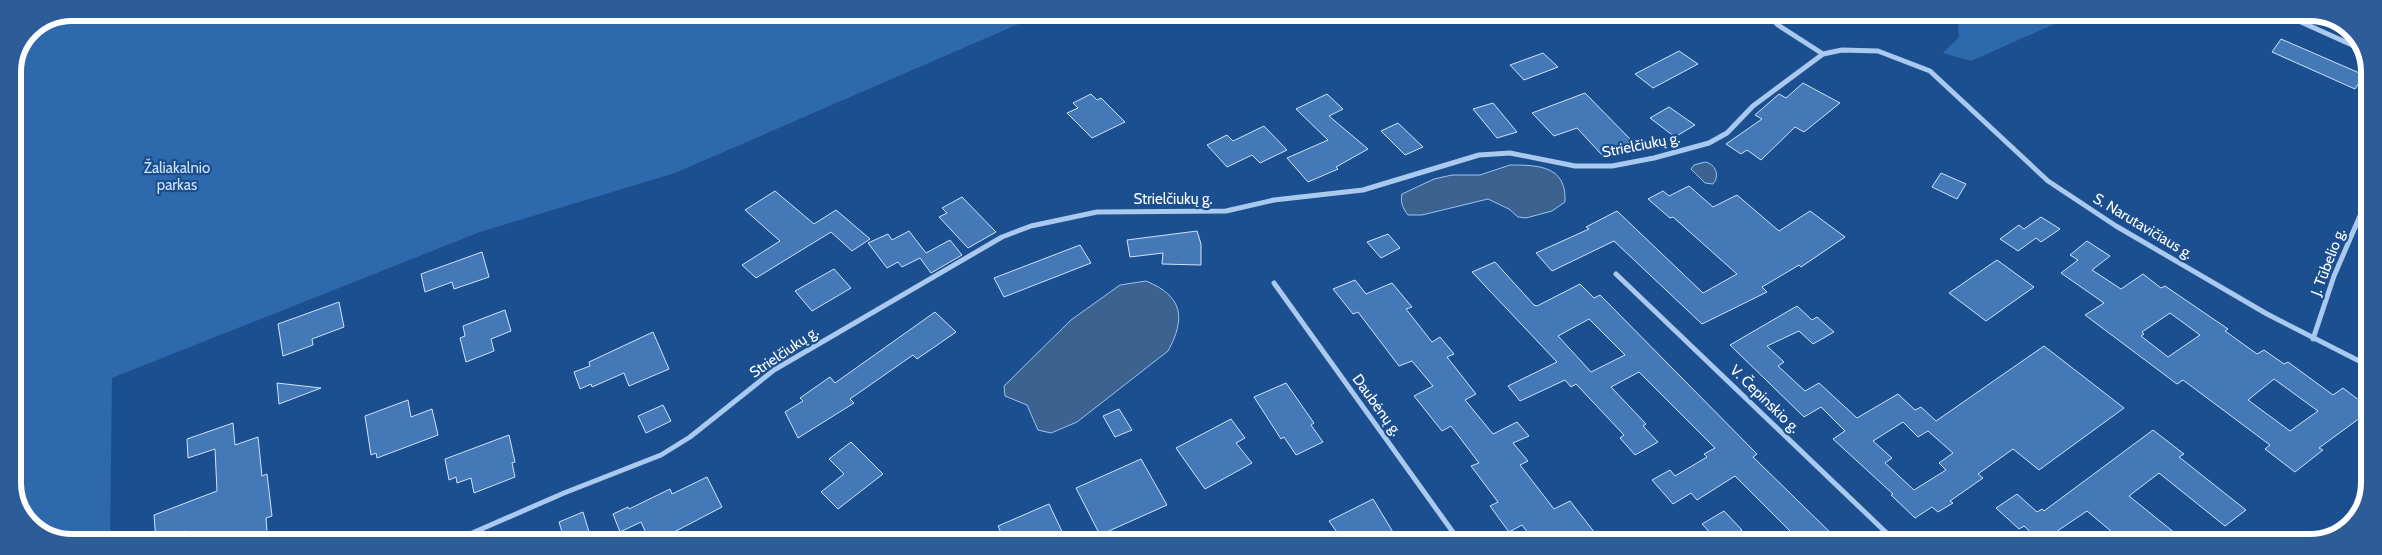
<svg xmlns="http://www.w3.org/2000/svg" width="2382" height="555" viewBox="0 0 2382 555" font-family="Cabin,sans-serif">
  <style>
    .green { fill: #2e69ad }
    .water { fill: #3c6290; stroke: #9cc4f0 }
    .building { fill: #4478b7; stroke: #cfe3fa; fill-rule: evenodd }
    .lines { fill: none; stroke-linecap: round; stroke-linejoin: round }
    .minor { stroke: #a9c9ee; stroke-width: 5 }
    .labels { text-anchor: middle; stroke-width: 4.5; stroke-linejoin: round; paint-order: stroke }
    .street-label { font-size: 15px; fill: #fff; stroke: #1b4f8f }
    .park-label { font-size: 15px; fill: #cfe3fa; stroke: #1b4f8f }
    .rim { fill: none; stroke: #fff; stroke-width: 6 }
  </style>
  <rect width="100%" height="100%" fill="#1b4f8f"/>
  <path class="green" d="M73,13H1044L675,173L480,232L112,378L110,541H61L28,522L13,490V72L30,30Z
    M1957,14H2070L2061,21L1971,61L1943,53L1959,37Z"/>
  <path class="water" d="M1705,162C1716,164 1720,176 1713,184L1705,183L1691,169L1694,165Z
    M1510,165C1539,165 1567,166 1565,202L1552,211L1526,218L1518,217L1509,209L1488,199L1422,215H1408C1403,208 1400,203 1402,194L1434,179L1452,175H1480Z
    M1146,281C1183,296 1186,318 1168,351L1077,422L1051,433L1038,430L1027,405L1005,396L1004,386L1071,320L1120,285Z"/>
  <path class="building" d="M2281,39L2364,75L2355,89L2272,52Z
    M1679,51L1698,64L1653,88L1635,74Z
    M1543,53L1558,67L1524,80L1510,65Z
    M1803,83L1840,103L1804,132L1795,127L1761,160L1747,150L1741,154L1726,144L1762,119L1755,115L1779,94L1786,98Z
    M1585,93L1632,141L1602,155L1577,128L1554,136L1532,113Z
    M1091,94L1097,100L1101,98L1125,122L1092,138L1067,113L1078,108L1073,103Z
    M1327,94L1343,109L1329,116L1368,149L1336,167L1338,169L1308,182L1287,158L1328,140L1296,109Z
    M1493,103L1517,132L1497,138L1473,109Z
    M1669,107L1695,125L1675,137L1650,118Z
    M1398,123L1423,147L1405,155L1381,131Z
    M1264,126L1287,150L1260,163L1252,155L1227,167L1207,145L1227,135L1233,141Z
    M1941,173L1966,184L1957,199L1932,187Z
    M1689,186L1713,207L1737,195L1779,231L1810,211L1845,237L1801,267L1799,265L1762,287L1767,292L1702,324L1614,241L1552,271L1536,253L1589,229L1586,227L1617,211L1703,293L1737,274L1673,217L1670,218L1648,199L1663,191L1669,196Z
    M775,191L814,224L836,210L870,239L852,251L831,232L756,278L742,265L780,241L745,210Z
    M962,197L996,232L968,248L939,217L947,213L942,208Z
    M2041,217L2060,229L2041,242L2036,238L2018,251L2000,239L2019,225L2024,229Z
    M909,231L926,253L950,240L962,255L931,273L920,258L902,267L898,262L887,268L868,243L888,234L892,240Z
    M1197,231L1201,244V265L1162,264L1163,253L1130,257L1127,240Z
    M1388,234L1400,248L1381,258L1367,242Z
    M2087,241L2110,256L2092,270L2121,289L2143,274L2161,288L2165,286L2206,314L2228,329L2225,331L2257,354L2264,350L2284,364L2288,362L2333,395L2343,388L2368,407V412L2319,448L2323,450L2295,472L2265,449L2270,445L2183,380L2177,384L2085,315L2104,303L2061,273L2078,260L2070,255ZM2170,313L2200,335L2168,357L2141,336L2144,334L2142,332ZM2274,379L2318,411L2290,431L2248,400Z
    M1080,245L1091,263L1004,297L994,278Z
    M482,252L489,277L454,289L452,282L425,292L421,274Z
    M1997,260L2034,287L1986,321L1949,293Z
    M1495,262L1534,305L1537,306L1580,284L1594,298L1600,295L1757,454L1753,457L1840,542H1801L1735,476L1697,500L1691,493L1673,504L1652,480L1670,470L1675,476L1707,457L1704,454L1715,448L1639,372L1611,387L1646,424L1643,426L1658,442L1635,455L1620,438L1624,435L1576,384L1571,387L1565,380L1520,401L1508,386L1557,362L1472,272ZM1589,319L1625,355L1591,372L1558,336Z
    M834,269L851,288L812,311L795,291Z
    M1355,280L1366,294L1392,283L1412,307L1406,309L1432,342L1440,337L1454,354L1447,357L1476,394L1465,400L1493,434L1517,422L1529,436L1513,443L1528,461L1520,465L1554,509L1570,501L1602,542H1531V537L1522,525L1509,532L1490,506L1498,502L1471,466L1479,463L1451,426L1442,431L1414,396L1433,386L1412,361L1399,366L1358,312L1353,314L1333,289Z
    M339,302L344,327L312,339L313,345L283,356L278,324Z
    M1797,306L1812,320L1817,317L1834,332L1813,344L1799,331L1767,346L1784,362L1778,366L1805,391L1819,383L1857,418L1898,394L1915,410L1921,407L1936,421L2044,346L2124,408L2039,470L2013,449L1978,474L1983,478L1950,501L1953,503L1938,512L1932,507L1915,518L1891,495L1893,494L1833,439L1845,431L1821,407L1804,417L1730,345ZM1903,422L1918,437L1928,431L1953,453L1939,463L1946,470L1914,490L1885,463L1892,458L1873,441Z
    M505,310L511,331L491,339L494,351L466,362L460,338L465,336L463,326Z
    M935,312L956,332L917,359L913,355L850,399L854,403L798,438L785,412L803,401L800,398L830,377L835,383Z
    M653,332L669,369L629,386L624,373L592,387L591,384L580,389L574,372L590,366L589,362Z
    M277,383L321,388L279,404Z
    M1286,383L1314,423L1311,425L1323,442L1296,455L1284,437L1281,439L1254,397Z
    M408,400L411,417L432,409L438,435L377,458L376,453L371,455L365,416Z
    M663,405L671,421L646,433L638,416Z
    M1119,409L1132,430L1115,437L1103,416Z
    M1231,419L1245,438L1236,443L1252,463L1205,489L1176,448Z
    M233,423L235,445L258,437L262,476L267,474L272,516L266,518L267,532L244,541H186L185,531L156,541L154,515L217,491L215,449L188,458L187,439Z
    M2153,430L2184,454L2179,457L2246,510L2225,526L2159,473L2129,496L2186,542H2124L2087,511L2041,542L2024,526L2019,529L1996,508L2017,494L2037,512L2042,509L2044,511Z
    M509,435L515,462L512,463L515,477L474,493L471,478L457,483L456,477L449,480L445,459Z
    M851,442L883,474L838,509L821,492L844,474L829,459Z
    M1141,459L1167,505L1100,535L1076,488Z
    M707,477L722,507L655,542H650L641,522L620,532L613,514L628,507L629,509L670,489L672,494Z
    M1373,499L1399,542H1368L1362,533L1344,542L1329,521Z
    M1049,504L1067,542H1005L998,526Z
    M1724,511L1742,530L1739,532L1748,542H1719L1702,524Z
    M583,512L592,542H565L559,522Z"/>
  <g class="lines">
    <path class="minor" d="M1767,13L1778,25L1823,54
      M2283,14L2361,49
      M1616,274L1896,542
      M1274,283L1460,542
      M2313,339L2334,276L2369,195
      M454,541L564,493L661,455L690,437L774,370L1002,237L1031,226L1097,212L1226,211L1274,200L1363,190L1479,155L1510,153L1575,166H1612L1654,158L1709,143L1727,133L1753,106L1823,54L1842,50L1878,51L1930,71L2048,181L2116,226L2267,314L2369,366"/>
  </g>
  <g class="labels">
    <g class="street-label">
      <text transform="translate(1641 145) rotate(-11)" y="5">Strielčiukų g.</text>
      <text x="1173" y="204">Strielčiukų g.</text>
      <text transform="translate(2143 226) rotate(31)" y="5">S. Narutavičiaus g.</text>
      <text transform="translate(2328 262) rotate(-69)" y="5">J. Tūbelio g.</text>
      <text transform="translate(784 352) rotate(-34)" y="5">Strielčiukų g.</text>
      <text transform="translate(1765 399) rotate(44)" y="5">V. Čepinskio g.</text>
      <text transform="translate(1377 405) rotate(54)" y="5">Daubėnų g.</text>
    </g>
    <g class="park-label">
      <text x="177" y="173">Žaliakalnio<tspan x="177" dy="17">parkas</tspan></text>
    </g>
  </g>
  <path d="M0 0H2382V555H0ZM72 21H2310A51 51 0 0 1 2361 72V483A51 51 0 0 1 2310 534H72A51 51 0 0 1 21 483V72A51 51 0 0 1 72 21Z" fill="#2d5d98" fill-rule="evenodd"/>
  <path class="rim" d="M72 21H2310A51 51 0 0 1 2361 72V483A51 51 0 0 1 2310 534H72A51 51 0 0 1 21 483V72A51 51 0 0 1 72 21Z"/>
</svg>
